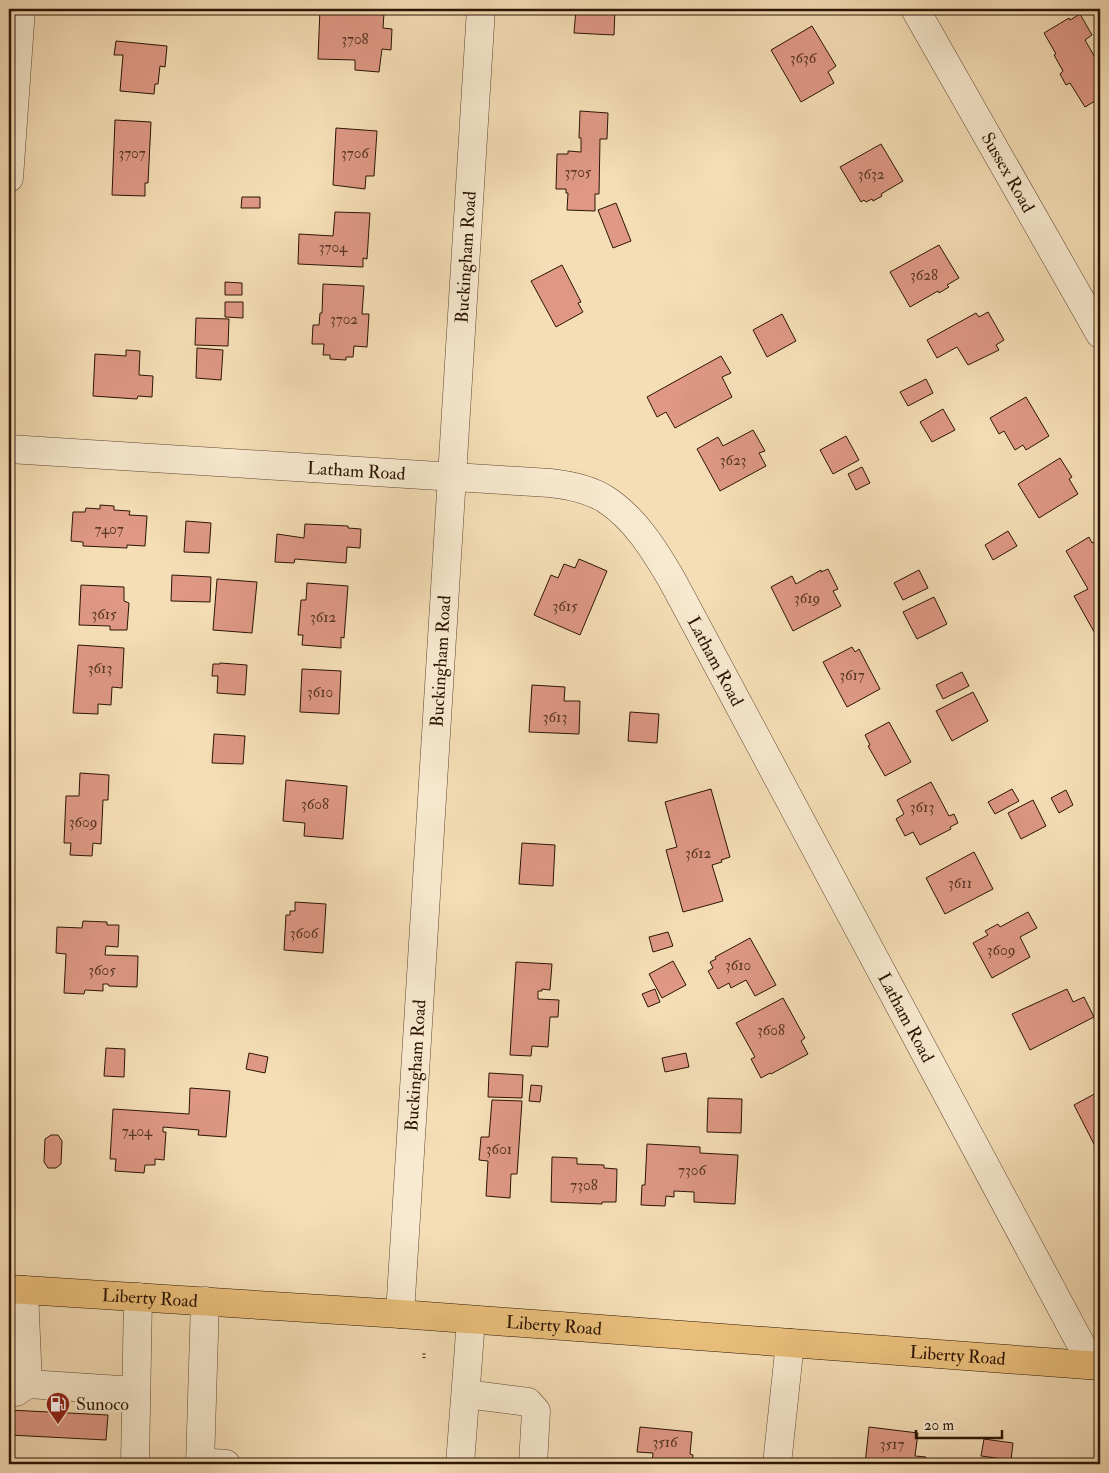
<svg xmlns="http://www.w3.org/2000/svg" width="1109" height="1473" viewBox="0 0 1109 1473" font-family="'IM FELL Double Pica',serif">
  <style>
    .building { fill: #de9884; stroke: #2c1404 }
    .lines { fill: none; stroke-linecap: round; stroke-linejoin: round }
    .minor-casing { stroke: #5e4630; stroke-width: 29 }
    .major-casing { stroke: #2c1404; stroke-width: 29 }
    .path { stroke: #2c1404; stroke-width: 3; stroke-dasharray: 1 2.5; stroke-linecap: butt }
    .minor { stroke: #f8ead0; stroke-width: 28 }
    .major { stroke: #eabf7b; stroke-width: 28 }
    .labels { text-anchor: middle; stroke-width: 5; stroke-linejoin: round; paint-order: stroke }
    .number-label { font-size: 15px; fill: #583524 }
    .street-label { font-size: 18px; fill: #2c1404; stroke: #f8ead0 }
    .poi-label { font-size: 18px; fill: #2c1404; stroke: #f8ead0; text-anchor: start }
  </style>
  <rect width="100%" height="100%" fill="#f5deb6"/>
  <filter id="stains"><feTurbulence type="fractalNoise" baseFrequency=".004" numOctaves="4"/><feColorMatrix values="0 0 0 0 .2 0 0 0 0 .09 0 0 0 0 .02 0 0 0 .5 -.17"/></filter>
  <radialGradient id="worn" r=".72"><stop offset=".6" stop-color="#630" stop-opacity="0"/><stop offset="1" stop-color="#630" stop-opacity=".3"/></radialGradient>
  <path class="building" d="M320,9L384,13L383,28L392,29L391,50L382,49L379,72L355,70V60L318,59Z
    M576,9H615L614,35L574,33Z
    M1080,14L1092,35L1085,40L1100,66V98L1085,107L1070,83L1066,85L1060,74L1063,71L1054,55L1056,54L1044,33L1069,18L1070,20Z
    M812,26L836,66L828,72L834,83L801,102L771,50Z
    M116,41L167,46L165,67L160,66L158,84H155L154,94L120,91L123,55H114Z
    M580,111L608,113L607,139H600L599,194H595V211L567,210L568,193H566V189H556L557,154H568V151L581,152V138H579Z
    M115,120L151,122L148,183H145V196L112,195Z
    M336,128L377,131L374,176H366L365,189L333,185Z
    M881,144L903,181L881,194L882,196L873,201L872,199L866,202L864,200L861,202L840,167Z
    M242,197H260V208H241Z
    M616,203L631,241L613,248L598,210Z
    M335,212L370,213L367,259L363,258V267L298,264L299,234L333,236Z
    M939,245L959,278L947,285L949,287L939,293L938,291L910,307L890,272Z
    M562,265L581,302L578,303L583,312L556,327L531,281Z
    M225,282L242,283V295H225Z
    M323,284L364,286L362,314H369L367,347L354,346L353,357H346V360L330,359V355H323L324,344H312L313,325H319L320,313H322Z
    M225,302H243V318L225,317Z
    M988,312L1004,340L996,345L999,350L968,365L957,347L937,358L927,340L976,313L979,317Z
    M782,314L796,341L767,357L753,330Z
    M196,318L229,319L228,346L195,345Z
    M197,348L223,350L221,380L196,378Z
    M126,350L140,351L139,375L153,376L152,397L138,396L137,399L93,396L95,354L126,356Z
    M721,356L731,373L722,377L732,397L675,428L666,412L657,417L647,397Z
    M926,379L933,393L908,406L900,392Z
    M1026,397L1049,436L1026,450L1023,445L1015,450L1004,431L999,434L990,418Z
    M943,409L955,430L932,442L920,422Z
    M753,430L765,451L759,453L766,466L720,491L697,449L718,437L723,446Z
    M846,436L859,460L833,474L820,450Z
    M1060,458L1072,477L1069,479L1078,494L1039,518L1018,484Z
    M862,467L870,483L856,490L848,474Z
    M100,505L114,506V510L130,511L129,515L147,516L145,546L127,545V548L83,546V542L71,541L73,512H85L86,508L100,509Z
    M186,521L211,523L209,553L184,552Z
    M305,524L348,526V528L361,529L360,548L347,547L346,563L295,559L294,563L275,562L277,534L304,538Z
    M1008,531L1017,546L993,560L985,545Z
    M1089,537L1092,543L1100,538V636L1097,637L1074,596L1088,589L1066,551Z
    M579,559L607,571L580,635L534,615L551,575L558,578L564,564L575,568Z
    M828,569L838,589L833,591L841,606L793,631L771,587L792,576L796,584L821,570V572Z
    M919,570L928,588L903,600L894,583Z
    M172,575L211,577L210,602L171,601Z
    M217,579L257,582L252,633L213,630Z
    M307,583L348,586L344,638L341,637V648L302,645L303,635H298L301,600H306Z
    M81,585L124,587V601L129,603L127,630H110V626L79,625Z
    M934,597L947,624L917,639L903,612Z
    M78,645L124,648L122,688L112,687L111,705L98,704V714L73,713Z
    M852,647L855,652L859,649L880,689L847,707L823,662Z
    M220,663L247,665L245,695L217,693L218,676H212L213,664H220Z
    M302,669L341,671L339,714L300,712Z
    M962,672L969,686L943,699L936,685Z
    M532,685L565,687L564,701H580L579,734L529,732Z
    M973,692L988,721L952,741L936,711Z
    M630,712L659,714L657,743L628,741Z
    M889,722L911,762L885,776L868,746L870,745L865,735Z
    M214,734L245,736L243,764L212,763Z
    M80,773L109,775L108,800H103L101,844L93,843L92,856L70,855L71,843H64L66,796H79Z
    M286,780L347,786L343,839L304,836L305,823L283,821Z
    M931,782L949,816L954,814L958,823L950,827L951,829L920,845L913,832L905,836L896,819L904,814L897,800Z
    M711,789L730,857L721,860L722,862L712,865L723,901L683,912L666,850L677,847L665,802Z
    M1012,789L1019,801L995,814L988,802Z
    M1066,790L1073,805L1059,813L1051,798Z
    M1033,800L1046,826L1021,839L1008,813Z
    M522,843L555,845L553,886L519,884Z
    M974,852L993,889L945,914L926,878Z
    M295,902L326,904L323,953L284,950L286,915H290V911H295Z
    M1028,912L1037,928L1020,937L1030,957L992,978L973,943L988,935L985,931L998,924L1000,927Z
    M83,921L107,922V925H119L118,947L106,946L105,955L138,956L137,987L109,986L108,984H103V991L85,990L84,994L64,993L66,954L56,953L57,927L82,928Z
    M668,932L673,946L653,952L649,937Z
    M750,938L776,985L755,996L746,980L731,988L729,983L718,989L708,971L713,968L710,962L716,959L715,957Z
    M673,961L686,985L662,998L649,974Z
    M516,962L552,964L550,990L542,989V991H538V999L559,1000L558,1017H550L548,1047L532,1046L531,1056L510,1055Z
    M655,989L660,1002L648,1007L642,994Z
    M1067,989L1073,1002L1084,997L1094,1017L1030,1050L1012,1014Z
    M783,998L805,1038L801,1041L808,1054L771,1074L770,1073L761,1078L751,1059L755,1057L736,1023Z
    M106,1048L125,1049L124,1077L104,1076Z
    M249,1053L268,1057L265,1073L246,1069Z
    M686,1053L689,1067L665,1072L662,1058Z
    M489,1073L523,1075L522,1098L488,1097Z
    M531,1085L542,1086L540,1102L529,1101Z
    M190,1088L230,1091L226,1137L198,1135L199,1130L163,1127V1132H166L164,1160L155,1159V1165H145L144,1173L115,1171L116,1159H110L113,1109L189,1114Z
    M1100,1091V1146L1096,1148L1074,1105Z
    M708,1098L742,1099L741,1133L707,1132Z
    M492,1100L522,1101L517,1174H511L510,1198L486,1196L488,1161L479,1160L481,1137H489Z
    M51,1135H58L62,1141L61,1164L56,1168H48L44,1162L45,1139Z
    M647,1144L700,1147V1153L738,1155L735,1204L694,1202V1192L674,1191V1197L666,1196L665,1206L641,1205L642,1185H645Z
    M552,1157L577,1158V1164L604,1165V1168L617,1169L616,1202H602V1204L551,1202Z
    M9,1410L108,1415L106,1440L9,1435Z
    M640,1427L692,1432L690,1454L693,1455L692,1464H652L653,1453L637,1452Z
    M869,1427L918,1433L915,1456L926,1457V1464H865Z
    M984,1439L1013,1443L1011,1460L981,1456Z"/>
  <g class="lines">
    <defs>
      <g id="minor">
        <path id="s1" d="M915,9L1100,334"/>
        <path d="M9,178L21,9"/>
        <path id="s2" d="M9,449L550,483C568,485 589,489 605,499C635,518 655,551 672,580L1092,1365"/>
        <path id="s3" d="M400,1314L481,9"/>
        <path d="M28,1384L136,1391"/>
        <path d="M9,1393L16,1392L28,1384L24,1290"/>
        <path d="M466,1394L528,1402L536,1411L533,1464"/>
        <path d="M200,1462L226,1464"/>
        <path d="M135,1464L138,1297"/>
        <path d="M200,1464L205,1301"/>
        <path d="M460,1464L471,1320"/>
        <path d="M777,1464L790,1343"/>
      </g>
      <g id="major">
        <path id="s4" d="M9,1289L400,1314L1100,1366"/>
      </g>
    </defs>
    <use href="#minor" class="minor-casing"/>
    <use href="#major" class="major-casing"/>
    <path class="path" d="M424,1358V1351"/>
    <use href="#minor" class="minor"/>
    <use href="#major" class="major"/>
  </g>
  <defs>
    <symbol id="fuel-pin" viewBox="-11 -11 22 30"><path d="M0 17L-7.5 6A9.5 9.5 0 1 1 7.5 6Z" fill="#8f2418" stroke="#f8ead0"/><path d="M-5.5-6h7V0h2V4h1.3V-2.5L3-4.5l.8-.8L6-3V5H2.5V1h-1V6h-7ZM-4.2-4.7v3.2H.2V-4.7Z" fill="#fff"/></symbol>
  </defs>
  <g fill-rule="evenodd">
    <use href="#fuel-pin" x="44" y="1390" width="28" height="38"/>
  </g>
  <g class="labels">
    <g class="number-label">
      <text x="355" y="44">3708</text>
      <text x="803" y="63">3636</text>
      <text x="132" y="158">3707</text>
      <text x="355" y="158">3706</text>
      <text x="578" y="177">3705</text>
      <text x="871" y="179">3632</text>
      <text x="333" y="252">3704</text>
      <text x="924" y="280">3628</text>
      <text x="344" y="324">3702</text>
      <text x="733" y="465">3623</text>
      <text x="109" y="534">7407</text>
      <text x="807" y="603">3619</text>
      <text x="565" y="611">3615</text>
      <text x="104" y="619">3615</text>
      <text x="323" y="622">3612</text>
      <text x="100" y="673">3613</text>
      <text x="852" y="680">3617</text>
      <text x="320" y="697">3610</text>
      <text x="555" y="722">3613</text>
      <text x="315" y="809">3608</text>
      <text x="922" y="812">3613</text>
      <text x="83" y="827">3609</text>
      <text x="698" y="858">3612</text>
      <text x="960" y="888">3611</text>
      <text x="304" y="938">3606</text>
      <text x="1001" y="955">3609</text>
      <text x="738" y="970">3610</text>
      <text x="102" y="975">3605</text>
      <text x="771" y="1035">3608</text>
      <text x="137" y="1136">7404</text>
      <text x="499" y="1154">3601</text>
      <text x="692" y="1175">7306</text>
      <text x="584" y="1190">7308</text>
      <text x="665" y="1447">3516</text>
      <text x="892" y="1449">3517</text>
    </g>
    <g class="street-label">
      <text dy="6" stroke="none"><textPath href="#s1" startOffset="188">Sussex Road</textPath></text>
      <text dy="6" stroke="none"><textPath href="#s3" startOffset="1059">Buckingham Road</textPath></text>
      <text dy="6" stroke="none"><textPath href="#s2" startOffset="348">Latham Road</textPath></text>
      <text dy="6" stroke="none"><textPath href="#s3" startOffset="654">Buckingham Road</textPath></text>
      <text dy="6" stroke="none"><textPath href="#s2" startOffset="798">Latham Road</textPath></text>
      <text dy="6" stroke="none"><textPath href="#s2" startOffset="1202">Latham Road</textPath></text>
      <text dy="6" stroke="none"><textPath href="#s3" startOffset="249">Buckingham Road</textPath></text>
      <text dy="6" stroke="none"><textPath href="#s4" startOffset="141">Liberty Road</textPath></text>
      <text dy="6" stroke="none"><textPath href="#s4" startOffset="546">Liberty Road</textPath></text>
      <text dy="6" stroke="none"><textPath href="#s4" startOffset="951">Liberty Road</textPath></text>
    </g>
    <g class="poi-label">
      <text x="76" y="1410">Sunoco</text>
    </g>
  </g>
  <rect width="1109" height="1473" fill="none" stroke="#f5deb6" stroke-width="30"/>
  <rect x="10" y="10" width="1089" height="1453" fill="none" stroke="#2c1404" stroke-width="2.5"/>
  <rect x="15" y="15" width="1079" height="1443" fill="none" stroke="#2c1404"/>
  <path d="M916 1430v8h86v-8" fill="none" stroke="#2c1404" stroke-width="2.5"/>
  <text x="924" y="1430" font-size="15" fill="#2c1404" stroke="#f8ead0" stroke-width="4" paint-order="stroke">20 m</text>
  <rect width="100%" height="100%" filter="url(#stains)"/>
  <rect width="100%" height="100%" fill="url(#worn)"/>
</svg>
